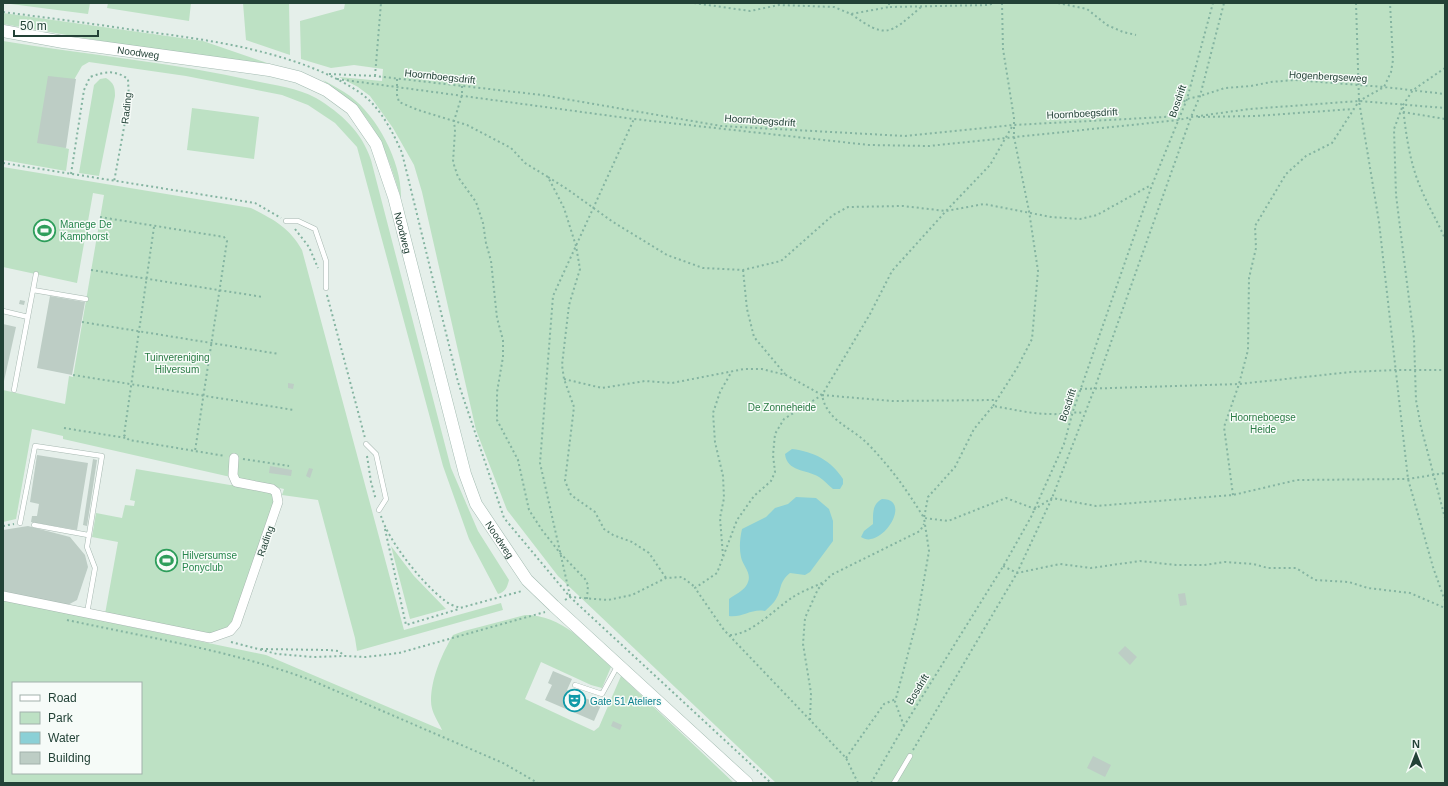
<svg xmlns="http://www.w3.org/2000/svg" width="1448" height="786" viewBox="0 0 1448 786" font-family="Arial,sans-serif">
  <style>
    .green { fill: #bde1c4; fill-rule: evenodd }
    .water { fill: #8bd0d6 }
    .building { fill: #bdcdc5 }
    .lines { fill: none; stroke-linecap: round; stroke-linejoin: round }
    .lane-casing { stroke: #a7b8b1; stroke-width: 5.5 }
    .street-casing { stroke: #a7b8b1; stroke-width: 10 }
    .secondary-casing { stroke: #a3bbb1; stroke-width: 13 }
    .path { stroke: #84b4a1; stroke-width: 2; stroke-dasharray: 2 3; stroke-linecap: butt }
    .lane { stroke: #fff; stroke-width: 4.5 }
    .street { stroke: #fff; stroke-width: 9 }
    .secondary { stroke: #fff; stroke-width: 12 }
    .labels { text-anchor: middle; stroke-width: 3; stroke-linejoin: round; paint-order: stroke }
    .street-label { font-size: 10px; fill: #234237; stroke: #f6fbf8 }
    .leisure-label { font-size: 10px; fill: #27864d; stroke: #f6fbf8; text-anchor: start }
    .park-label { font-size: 10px; fill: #2a7b44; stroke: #f6fbf8 }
    .culture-label { font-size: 10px; fill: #0d838f; stroke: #f6fbf8; text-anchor: start }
  </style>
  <rect width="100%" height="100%" fill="#e5efea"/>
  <path class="green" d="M3,3H90L88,14Z
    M108,3H191L189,21L107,8Z
    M243,3H289L290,55L246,40Z
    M345,3H1445V783H776L558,576L507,510L476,430L422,192L414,165L393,128L370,96L358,87L339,77L382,81L383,69L354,65L331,68L301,59L300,21L344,9Z
    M3,13L203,41L270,64L113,43L3,24Z
    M3,41C87,55 172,62 255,81C274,85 298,88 316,98C341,113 362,132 371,160L451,468L478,531L509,580C507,588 505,592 498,594L469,539L443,466L357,147L335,123L308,105L282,95L186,76L89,62L82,66L75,78L65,143V148L69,149L66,171L3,160Z
    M106,78C114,83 115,87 115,96L99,176L79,173L94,85L100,79Z
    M323,80C332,85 342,90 350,96C378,117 402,163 401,198C391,165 380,130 355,105C345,95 333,90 323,80Z
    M192,108L259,117L254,159L187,150Z
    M3,167L251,208C274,220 289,227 302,250L404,630L501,603L503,610L357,651L355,638L318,500L282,495L284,489L63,439V436L32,429L16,519L3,522V390L65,404L69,376L73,377L104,195L93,193L77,283L3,267Z
    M136,469L230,485C245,485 261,485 273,495L275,503L232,623C228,627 225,631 220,633C201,639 128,619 105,614L118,542L92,537L96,513L122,518L125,505L134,506L135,501L130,500Z
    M391,546L414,576L446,609L410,619Z
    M3,600L266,655L442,730C438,721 431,712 431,701C431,678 442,654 453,635L464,631L525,615C562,615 586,643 611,667L602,688L591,685L541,662L525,699L594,731L599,727L621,676L734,783H3ZM13,683H141V773H13Z"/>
  <path class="water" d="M792,449C814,452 831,460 843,479V484L840,489H833C829,486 824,480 819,477C806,469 787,472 785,454Z
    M796,497L816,498L829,509L833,521V541L810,572L805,575L790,573C778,583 782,590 776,599C774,603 769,607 765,611C752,608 742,618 729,616V599C734,595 743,591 746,586C754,574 743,567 741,557C739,548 740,538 742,529L766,517L775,508L788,504Z
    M882,499C914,499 881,551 861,537L864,531L873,524C873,514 872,504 882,499Z"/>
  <path class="building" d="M48,76L76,79L66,148L37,143Z
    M50,296L85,302L72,375L37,368Z
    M20,300L25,301L24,305L19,304Z
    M3,324L16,327L4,381H3Z
    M288,383L294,384L293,389L288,388Z
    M37,455L88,463L77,530L31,522L32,516H37L39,504L30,502Z
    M93,459L97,460L87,526L83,525Z
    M270,466L292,470L291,476L269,473Z
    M309,468L313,469L310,478L306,476Z
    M28,526L70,537L85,555L88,567L77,600L64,607L3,594V530Z
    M1185,593L1187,605L1180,606L1178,594Z
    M1125,646L1137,657L1130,665L1118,653Z
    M553,671L572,679L567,690L601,705L594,721L545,700L552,685L548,683Z
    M613,721L622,725L620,730L611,726Z
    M1093,756L1111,765L1105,777L1087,768Z"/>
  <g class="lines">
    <defs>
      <path id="lane" d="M286,221H298L315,229L326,261V288
        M33,290L86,299
        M3,311L28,317
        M14,390L36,274
        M366,444L376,454L386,499L379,510
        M20,523L35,446L102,456L87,547L95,568L87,613
        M34,525L88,535
        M575,685L602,694L618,665
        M894,783L910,756"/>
      <path id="street" d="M3,596L210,638L230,631L236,624L278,502L276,492L272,489L236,482L233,475L234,458"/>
      <g id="secondary">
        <path id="s1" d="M3,31L63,42L269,70L298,77L326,90L352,109L376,144L394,197L465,474L476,504L527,580L554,606L747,783"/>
      </g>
    </defs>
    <use href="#lane" class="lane-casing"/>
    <use href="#street" class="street-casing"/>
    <use href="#secondary" class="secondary-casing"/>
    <path class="path" d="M694,3L750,11L779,5L834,7L851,14L889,7
      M889,3V7L989,5L994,3
      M1058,3L1087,9L1107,25L1123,32L1136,35
      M1356,3L1359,101L1379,222L1408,479L1433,567L1445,601
      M3,12C49,18 95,24 141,31C211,40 299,52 359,92C379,105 393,132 402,153L458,382L504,518L570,597L771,783
      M851,14C886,39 889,35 921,7
      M1445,68L1413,90L1403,105L1394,129L1396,195L1414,339L1416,400L1421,427L1445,518
      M329,74L375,76L542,95L721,126L905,136L1013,125L1165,117L1187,99L1200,96L1225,88L1251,86L1271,82L1295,80L1384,87L1445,94
      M375,76L381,3
      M337,79L634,119L869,145L929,146L1179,120L1191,117L1250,109L1359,101L1445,108
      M397,79V95L399,102L418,110L467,125L511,148L525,163L548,177L564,208L576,246L580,269L569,305L562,365L564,379L574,407L565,481L571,495L595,512L604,529L613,535L632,542L649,553L666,578
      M462,86V95L454,121L455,131L453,162L458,177L476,202L483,223L486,243L491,261L497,318L503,340V357L497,392V420L518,460L529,510L542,530L560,553L585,579L588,585L587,599
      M1403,107C1406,135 1410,165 1422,191C1429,208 1438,222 1445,239
      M1403,112L1445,119
      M1198,117L1256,116L1353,109
      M3,163L255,203L281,218
      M71,174L84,90L90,77C106,71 115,70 128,79L129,100L114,182
      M548,177L567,189L613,222L667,255L703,268L743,270L781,261L833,215L848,207L903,206L946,211L984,204L1051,217L1080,219L1097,215L1151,185
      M100,217L224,237L227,241L195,451
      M154,227L124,435L129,440L225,456
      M295,229L309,247L318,268
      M91,270L263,297
      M743,270L747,309L754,337L785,374
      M327,295L365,438
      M82,322L279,354
      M73,375L294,410
      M564,379L602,388L645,381L672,383L744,369H762L786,375L822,395C827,422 852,427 869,445C891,468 907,490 924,518L948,521L1006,498L1035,509L1052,498L1096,506L1233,495L1297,480L1408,479L1445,473
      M1080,389L1239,384L1351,372L1395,370H1445
      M822,395L892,401L996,400
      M993,406L1017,368L1032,339L1038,271L1029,211L1014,137V118L1003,49L1002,3
      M64,428L126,438
      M367,456L371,482L376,500
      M243,459L289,466
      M1233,495L1224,427L1239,384L1248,350L1249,278L1256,248L1255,226L1286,174L1306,156L1332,143L1359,101L1384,87L1391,72L1393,60L1390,3
      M381,516C389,542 422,583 444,600C448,604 455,606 460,608L522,591
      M3,526L14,524
      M385,529L406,625L459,609
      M723,556L720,518L724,498L723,476L715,442L713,413L720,392L732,371
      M1003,566L1017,573L1060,564L1091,568L1140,561L1176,565H1204L1225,562L1253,564L1268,568H1296L1315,580L1349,582L1368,588L1410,593L1445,608
      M570,596L540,463L553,296L634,119
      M565,600L570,597L608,600L632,595L666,578L682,577L695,587
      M67,620C150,638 234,651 313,681L503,763L538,783
      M730,635C751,635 776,608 793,597C802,591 814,587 824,582
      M231,642L277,654L313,657L345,656L366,657L399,653L545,612
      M261,649L328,650L338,651L344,655
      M810,720L724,630L695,588L717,573L737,520L754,496L771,481L775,472L773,455L775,434L784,419L822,395L870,314L892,271L946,211L990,165L1013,125
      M904,726L895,702L917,620L929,551L924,518L928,497L955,467L974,429L993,406C1012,409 1031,414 1050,414C1062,415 1072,411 1084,413
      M913,750L1017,573L1052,498L1094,390L1191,117L1200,96L1224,3
      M846,758L884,704L896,699
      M858,783L846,758L810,720L811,693L803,644L805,618L818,589L831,575L920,531L924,524
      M871,783L904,726L1004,565L1031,517L1064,444L1073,411L1152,185L1187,99L1213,3"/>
    <use href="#lane" class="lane"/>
    <use href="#street" class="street"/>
    <use href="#secondary" class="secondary"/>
  </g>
  <defs>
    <symbol id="stadium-ring" viewBox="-11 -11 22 22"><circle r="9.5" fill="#f6fbf8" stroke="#2e9e5b" stroke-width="1.5"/><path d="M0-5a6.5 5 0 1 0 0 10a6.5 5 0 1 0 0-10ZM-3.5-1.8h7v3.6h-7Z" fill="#2e9e5b"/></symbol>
    <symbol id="theatre-ring" viewBox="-11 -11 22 22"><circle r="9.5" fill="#f6fbf8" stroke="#0f9aa8" stroke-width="1.5"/><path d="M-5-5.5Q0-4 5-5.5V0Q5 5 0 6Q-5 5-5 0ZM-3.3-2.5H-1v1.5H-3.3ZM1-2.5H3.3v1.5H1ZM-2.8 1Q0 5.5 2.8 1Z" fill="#0f9aa8"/></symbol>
  </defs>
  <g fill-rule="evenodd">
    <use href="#stadium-ring" x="32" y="218" width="25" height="25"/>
    <use href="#stadium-ring" x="154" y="548" width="25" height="25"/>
    <use href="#theatre-ring" x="562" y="688" width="25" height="25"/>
  </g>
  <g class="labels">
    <g class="street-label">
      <text dy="4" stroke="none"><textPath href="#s1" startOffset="137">Noodweg</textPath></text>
      <text transform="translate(440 76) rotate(6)" y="4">Hoornboegsdrift</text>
      <text transform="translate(1328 76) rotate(3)" y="4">Hogenbergseweg</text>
      <text transform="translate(1177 101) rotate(-71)" y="4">Bosdrift</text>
      <text transform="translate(126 108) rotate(-84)" y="4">Rading</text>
      <text transform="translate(1082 113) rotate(-3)" y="4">Hoornboegsdrift</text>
      <text transform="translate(760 120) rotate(4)" y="4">Hoornboegsdrift</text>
      <text dy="4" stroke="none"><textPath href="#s1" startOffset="497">Noodweg</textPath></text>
      <text transform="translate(1067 405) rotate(-72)" y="4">Bosdrift</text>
      <text dy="4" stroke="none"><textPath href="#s1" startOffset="821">Noodweg</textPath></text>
      <text transform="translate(265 541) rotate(-71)" y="4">Rading</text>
      <text transform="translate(917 689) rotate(-59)" y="4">Bosdrift</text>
    </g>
    <g class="leisure-label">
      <text x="60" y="228">Manege De<tspan x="60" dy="12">Kamphorst</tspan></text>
      <text x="182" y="559">Hilversumse<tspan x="182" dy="12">Ponyclub</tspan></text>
    </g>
    <g class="park-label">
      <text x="177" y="361">Tuinvereniging<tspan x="177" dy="12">Hilversum</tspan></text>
      <text x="782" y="411">De Zonneheide</text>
      <text x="1263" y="421">Hoorneboegse<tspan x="1263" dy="12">Heide</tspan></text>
    </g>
    <g class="culture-label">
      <text x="590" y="705">Gate 51 Ateliers</text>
    </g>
  </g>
  <rect width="1448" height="786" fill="none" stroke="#234237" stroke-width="8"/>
  <rect x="12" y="682" width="130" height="92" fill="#f6fbf8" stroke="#a2b1ab"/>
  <rect x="20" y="695" width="20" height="6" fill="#ffffff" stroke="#a2b1ab"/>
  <text x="48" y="702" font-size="12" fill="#234237">Road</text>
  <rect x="20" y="712" width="20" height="12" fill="#bde1c4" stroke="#a2b1ab"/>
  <text x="48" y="722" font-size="12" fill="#234237">Park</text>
  <rect x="20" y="732" width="20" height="12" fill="#8bd0d6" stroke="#a2b1ab"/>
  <text x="48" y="742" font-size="12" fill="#234237">Water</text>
  <rect x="20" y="752" width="20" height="12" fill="#bdcdc5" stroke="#a2b1ab"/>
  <text x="48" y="762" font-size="12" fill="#234237">Building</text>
  <g transform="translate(1416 754)" stroke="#f6fbf8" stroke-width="3" paint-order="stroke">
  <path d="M0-3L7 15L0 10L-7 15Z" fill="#234237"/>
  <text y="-6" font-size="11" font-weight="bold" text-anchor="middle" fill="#234237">N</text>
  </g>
  <path d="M14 30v6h84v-6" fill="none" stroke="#234237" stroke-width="2"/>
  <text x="20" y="30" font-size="12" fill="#234237" stroke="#f6fbf8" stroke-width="3" paint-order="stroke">50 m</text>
</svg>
